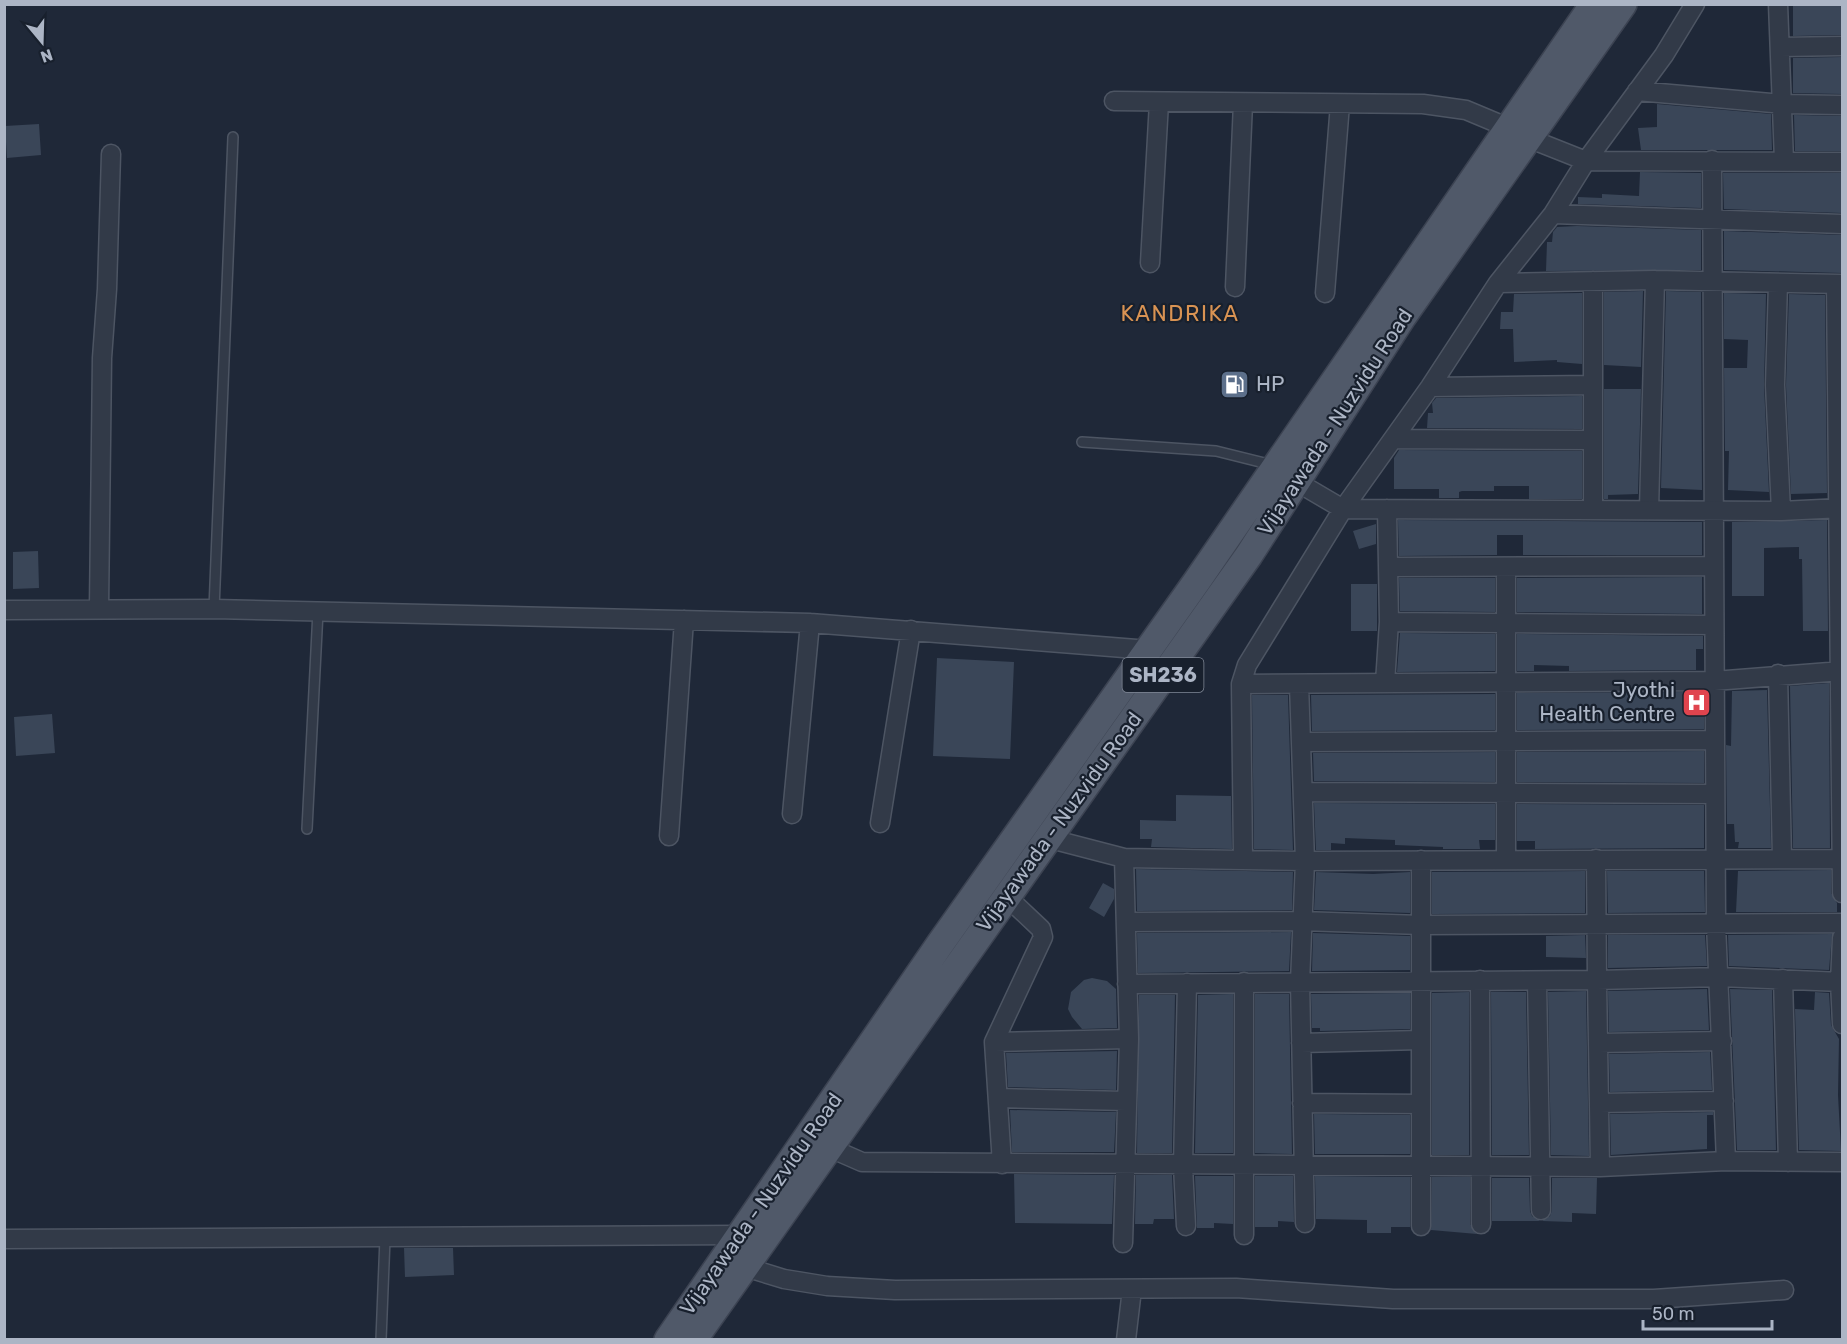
<svg xmlns="http://www.w3.org/2000/svg" width="1847" height="1344" viewBox="0 0 1847 1344" font-family="Rubik,sans-serif">
  <style>
    .building { fill: #3a4658 }
    .lines { fill: none; stroke-linecap: round; stroke-linejoin: round }
    .service-casing { stroke: #4d5563; stroke-width: 12 }
    .minor-casing { stroke: #4d5563; stroke-width: 21 }
    .primary-casing { stroke: #3c4352; stroke-width: 30 }
    .service { stroke: #323a48; stroke-width: 9 }
    .minor { stroke: #323a48; stroke-width: 18 }
    .primary { stroke: #505969; stroke-width: 27 }
    .labels { text-anchor: middle; stroke-width: 4.5; stroke-linejoin: round; paint-order: stroke }
    .shield { fill: #18202d; stroke: #808897; stroke-width: 1.5 }
    .shield-label { font-size: 20px; font-weight: bold; fill: #acb5c5 }
    .poi-label { font-size: 21px; fill: #acb5c5; stroke: #18202d; text-anchor: start }
    .street-label { font-size: 21px; fill: #acb5c5; stroke: #18202d }
    .neighbourhood-label { font-size: 22px; letter-spacing: 1.5px; fill: #d99353; stroke: #18202d }
  </style>
  <rect width="100%" height="100%" fill="#1f2838"/>
  <path class="building" d="M1793,4H1841V35L1793,36Z
    M1842,57V94L1793,93V58Z
    M1657,104L1771,114L1772,150H1641L1638,128L1657,127Z
    M1794,115L1842,116V151H1795Z
    M39,124L41,155L7,158L5,126Z
    M1640,172L1701,173V208L1578,204V197L1602,198V194L1639,196Z
    M1723,173H1842V213L1724,209Z
    M1577,226L1701,230V270L1546,271L1547,242H1552L1553,232L1557,227Z
    M1724,231L1842,235V273L1724,270Z
    M1643,291L1641,367L1604,365V292Z
    M1666,291L1701,292L1702,490L1661,488Z
    M1582,293V364L1557,362V360L1514,362L1513,329H1500L1501,312H1513L1514,294Z
    M1724,293L1766,294L1764,386L1769,492L1728,490L1729,451H1725L1724,368H1747L1748,340L1724,339Z
    M1789,294L1825,295L1827,493L1791,494L1786,385Z
    M1604,389H1641L1638,494L1608,495V499H1604Z
    M1582,396V429L1427,428L1428,413H1433L1432,403L1436,398Z
    M1399,450L1582,451V499H1529V486H1494V491H1462L1459,492V498H1439V489H1394V458Z
    M1398,520L1702,522V555H1523V535H1497V555L1399,556Z
    M1827,520L1828,631H1803L1802,559H1799V547L1764,548V596H1732V522Z
    M1376,524V544L1359,549L1353,531Z
    M38,551L39,588L13,589V552Z
    M1702,577V614L1517,612V578Z
    M1399,578H1495V612L1400,611Z
    M1351,584H1377V631H1351Z
    M1400,633L1495,634V671L1397,672Z
    M1517,634L1703,636V649H1696V670L1569,671V666L1534,665V671H1517Z
    M937,658L1014,662L1010,759L933,756Z
    M1829,683L1830,848H1793L1790,686Z
    M1767,690L1771,848H1738L1739,842H1735L1734,824H1727L1726,745L1731,746L1732,691Z
    M1685,692L1684,712L1704,713V729L1517,730V693Z
    M1495,694V730L1312,731L1311,695Z
    M1252,695H1288L1293,850L1254,849Z
    M52,714L55,753L16,756L14,717Z
    M1704,751V783L1517,782V752Z
    M1495,752V782L1314,781L1313,753Z
    M1176,795L1231,796L1232,849L1151,847L1152,839H1140V820L1176,821Z
    M1314,803L1495,804V840H1479L1480,849H1443V847L1395,845V840L1345,838V844L1331,843V850H1316Z
    M1517,804L1704,805V848L1535,849V841H1517Z
    M1136,869L1293,872L1292,910L1137,911Z
    M1831,870V893L1837,903V912H1736L1738,871Z
    M1585,871V913L1432,914V872Z
    M1607,871H1704L1705,912L1608,913Z
    M1316,872L1373,874L1410,872V913L1314,910Z
    M1103,883L1114,889V899L1104,917L1089,908Z
    M1291,932L1289,971L1138,973L1137,933Z
    M1313,933L1410,936V970L1312,971Z
    M1832,934L1829,970L1729,966L1728,935Z
    M1585,935L1586,958L1546,957V936Z
    M1608,935H1705L1707,966L1608,968Z
    M1092,978L1107,981L1116,989L1117,1028L1082,1029L1072,1017L1068,1009L1071,992L1084,980Z
    M1707,989L1709,1030L1609,1032L1608,991Z
    M1730,989L1772,990L1776,1150H1737Z
    M1586,991L1589,1156L1551,1155L1548,992Z
    M1469,992V1155H1432V993Z
    M1491,992H1526L1529,1155H1492Z
    M1815,992L1829,993L1831,1025L1839,1039L1838,1095L1841,1151L1799,1150L1795,1009L1814,1010Z
    M1410,993V1029L1320,1031V1028H1312L1311,994Z
    M1233,994V1153H1195L1198,995Z
    M1255,994H1289L1292,1154L1255,1153Z
    M1139,995H1175L1172,1153H1137Z
    M1117,1051L1116,1090L1008,1087L1006,1053Z
    M1710,1052L1712,1090L1610,1092L1609,1054Z
    M1010,1110L1116,1112L1114,1152H1012Z
    M1713,1112V1115H1707V1149L1611,1155L1610,1114Z
    M1314,1114L1410,1115V1154H1315Z
    M1014,1174L1114,1175L1112,1224L1015,1223Z
    M1136,1175H1172L1174,1219H1154L1153,1224H1135Z
    M1195,1176H1233V1224L1214,1223V1228H1197Z
    M1255,1176H1293L1294,1222L1278,1221V1227H1255Z
    M1315,1176L1410,1177V1227H1391V1233H1367V1220L1316,1219Z
    M1432,1177H1470V1224L1477,1234L1431,1230Z
    M1492,1178H1529L1530,1211L1532,1216L1540,1221H1492Z
    M1552,1178H1597L1596,1214L1572,1213V1222L1542,1221L1550,1216L1552,1210Z
    M404,1248H453L454,1275L405,1277Z"/>
  <g class="lines">
    <defs>
      <path id="service" d="M1082,442L1216,451L1272,465
        M214,609L233,137
        M307,829L318,611
        M381,1340L385,1238"/>
      <path id="minor" d="M1778,4L1784,161
        M1780,47L1842,46
        M1637,91L1782,104L1842,105
        M1114,101L1423,104L1466,110L1509,128
        M1528,138L1586,161L1842,162
        M1712,160L1716,924L1726,1161
        M1553,214L1842,224
        M1150,263L1159,102
        M1498,283L1655,280L1842,284
        M1778,283L1775,385L1781,511
        M1836,284L1842,893
        M1235,287L1243,103
        M1325,293L1340,104
        M1430,387L1591,385
        M1394,439L1592,440
        M1297,482L1343,509L1781,511L1842,508
        M1593,510V281
        M1649,510L1655,280
        M1388,567L1714,566
        M99,608L102,358L107,289L111,154
        M4,610L214,609L810,623L1149,650
        M1389,622L1714,625
        M1778,674L1782,859
        M1385,683L1389,622L1387,509
        M1241,684L1714,681L1842,671
        M1299,684L1305,861L1300,982L1305,1223
        M1302,742L1715,740
        M1303,792L1715,794
        M792,814L810,623
        M880,823L911,630
        M669,836L684,620
        M1047,838L1124,858L1305,861L1842,859
        M1243,859L1241,684L1247,665L1343,509L1430,387L1498,283L1553,214L1586,161L1664,55L1695,4
        M1421,860V1226
        M1506,860V567
        M1127,922L1301,921L1421,925L1842,923
        M1842,938L1840,982L1842,1024
        M1783,979L1788,1162
        M1480,980L1481,1224
        M1537,981L1541,1210
        M1127,984L1597,980L1596,859
        M994,1042L1129,1039
        M1301,1043L1420,1040
        M1598,1043L1722,1041
        M999,1098L1126,1101
        M1302,1103L1421,1104
        M1599,1103L1724,1101
        M830,1148L862,1162L1600,1167L1726,1161L1842,1162
        M1002,1164L994,1042L1043,937L1041,929L1006,896
        M1600,1167L1597,980L1720,977L1842,982
        M1186,1226L1183,1166L1187,983
        M1244,1235V982
        M4,1239L740,1235
        M1123,1243L1129,1039L1124,858
        M745,1267L784,1279L827,1286L895,1290L1236,1288L1393,1299H1654L1784,1290
        M1126,1340L1132,1289"/>
      <path id="primary" d="M668,1340L940,944L1197,581L1594,4
        M693,1340L1249,555L1403,316L1623,4"/>
    </defs>
    <use href="#service" class="service-casing"/>
    <use href="#minor" class="minor-casing"/>
    <use href="#primary" class="primary-casing"/>
    <use href="#service" class="service"/>
    <use href="#minor" class="minor"/>
    <use href="#primary" class="primary"/>
  </g>
  <defs>
    <symbol id="fuel-square" viewBox="-11 -11 22 22"><rect x="-9" y="-9" width="18" height="18" rx="4" fill="#5c6f8a" stroke="#18202d"/><path d="M-5.5-6h7V0h2V4h1.3V-2.5L3-4.5l.8-.8L6-3V5H2.5V1h-1V6h-7ZM-4.2-4.7v3.2H.2V-4.7Z" fill="#fff"/></symbol>
    <symbol id="hospital-square" viewBox="-11 -11 22 22"><rect x="-9" y="-9" width="18" height="18" rx="4" fill="#e0444e" stroke="#18202d"/><path d="M-5-5h3v3.5h4V-5h3V5h-3V1.5h-4V5h-3Z" fill="#fff"/></symbol>
  </defs>
  <g fill-rule="evenodd">
    <use href="#fuel-square" x="1218" y="368" width="33" height="33"/>
    <use href="#hospital-square" x="1680" y="686" width="33" height="33"/>
  </g>
  <g class="labels">
    <rect class="shield" x="1122.5" y="658" width="81" height="34" rx="4.5"/>
    <g class="shield-label">
      <text x="1163" y="682">SH236</text>
    </g>
    <g class="poi-label">
      <text x="1256" y="391">HP</text>
      <text x="1675" y="697" text-anchor="end">Jyothi<tspan x="1675" dy="24">Health Centre</tspan></text>
    </g>
    <g class="street-label">
      <text transform="translate(1335 422) rotate(-57)" y="7">Vijayawada - Nuzvidu Road</text>
      <text transform="translate(1059 822) rotate(-54)" y="7">Vijayawada - Nuzvidu Road</text>
      <text transform="translate(761 1204) rotate(-55)" y="7">Vijayawada - Nuzvidu Road</text>
    </g>
    <g class="neighbourhood-label">
      <text x="1180" y="321">KANDRIKA</text>
    </g>
  </g>
  <rect width="1847" height="1344" fill="none" stroke="#acb5c5" stroke-width="12"/>
  <g transform="translate(42 42) rotate(161)" stroke="#18202d" stroke-width="4.5" paint-order="stroke">
  <path d="M0-4.5L10 22L0 15L-10 22Z" fill="#acb5c5"/>
  <text y="-9" font-size="16" font-weight="bold" text-anchor="middle" fill="#acb5c5">N</text>
  </g>
  <path d="M1643 1320v9h129v-9" fill="none" stroke="#acb5c5" stroke-width="3"/>
  <text x="1652" y="1320" font-size="18" fill="#acb5c5" stroke="#18202d" stroke-width="4.5" paint-order="stroke">50 m</text>
</svg>
